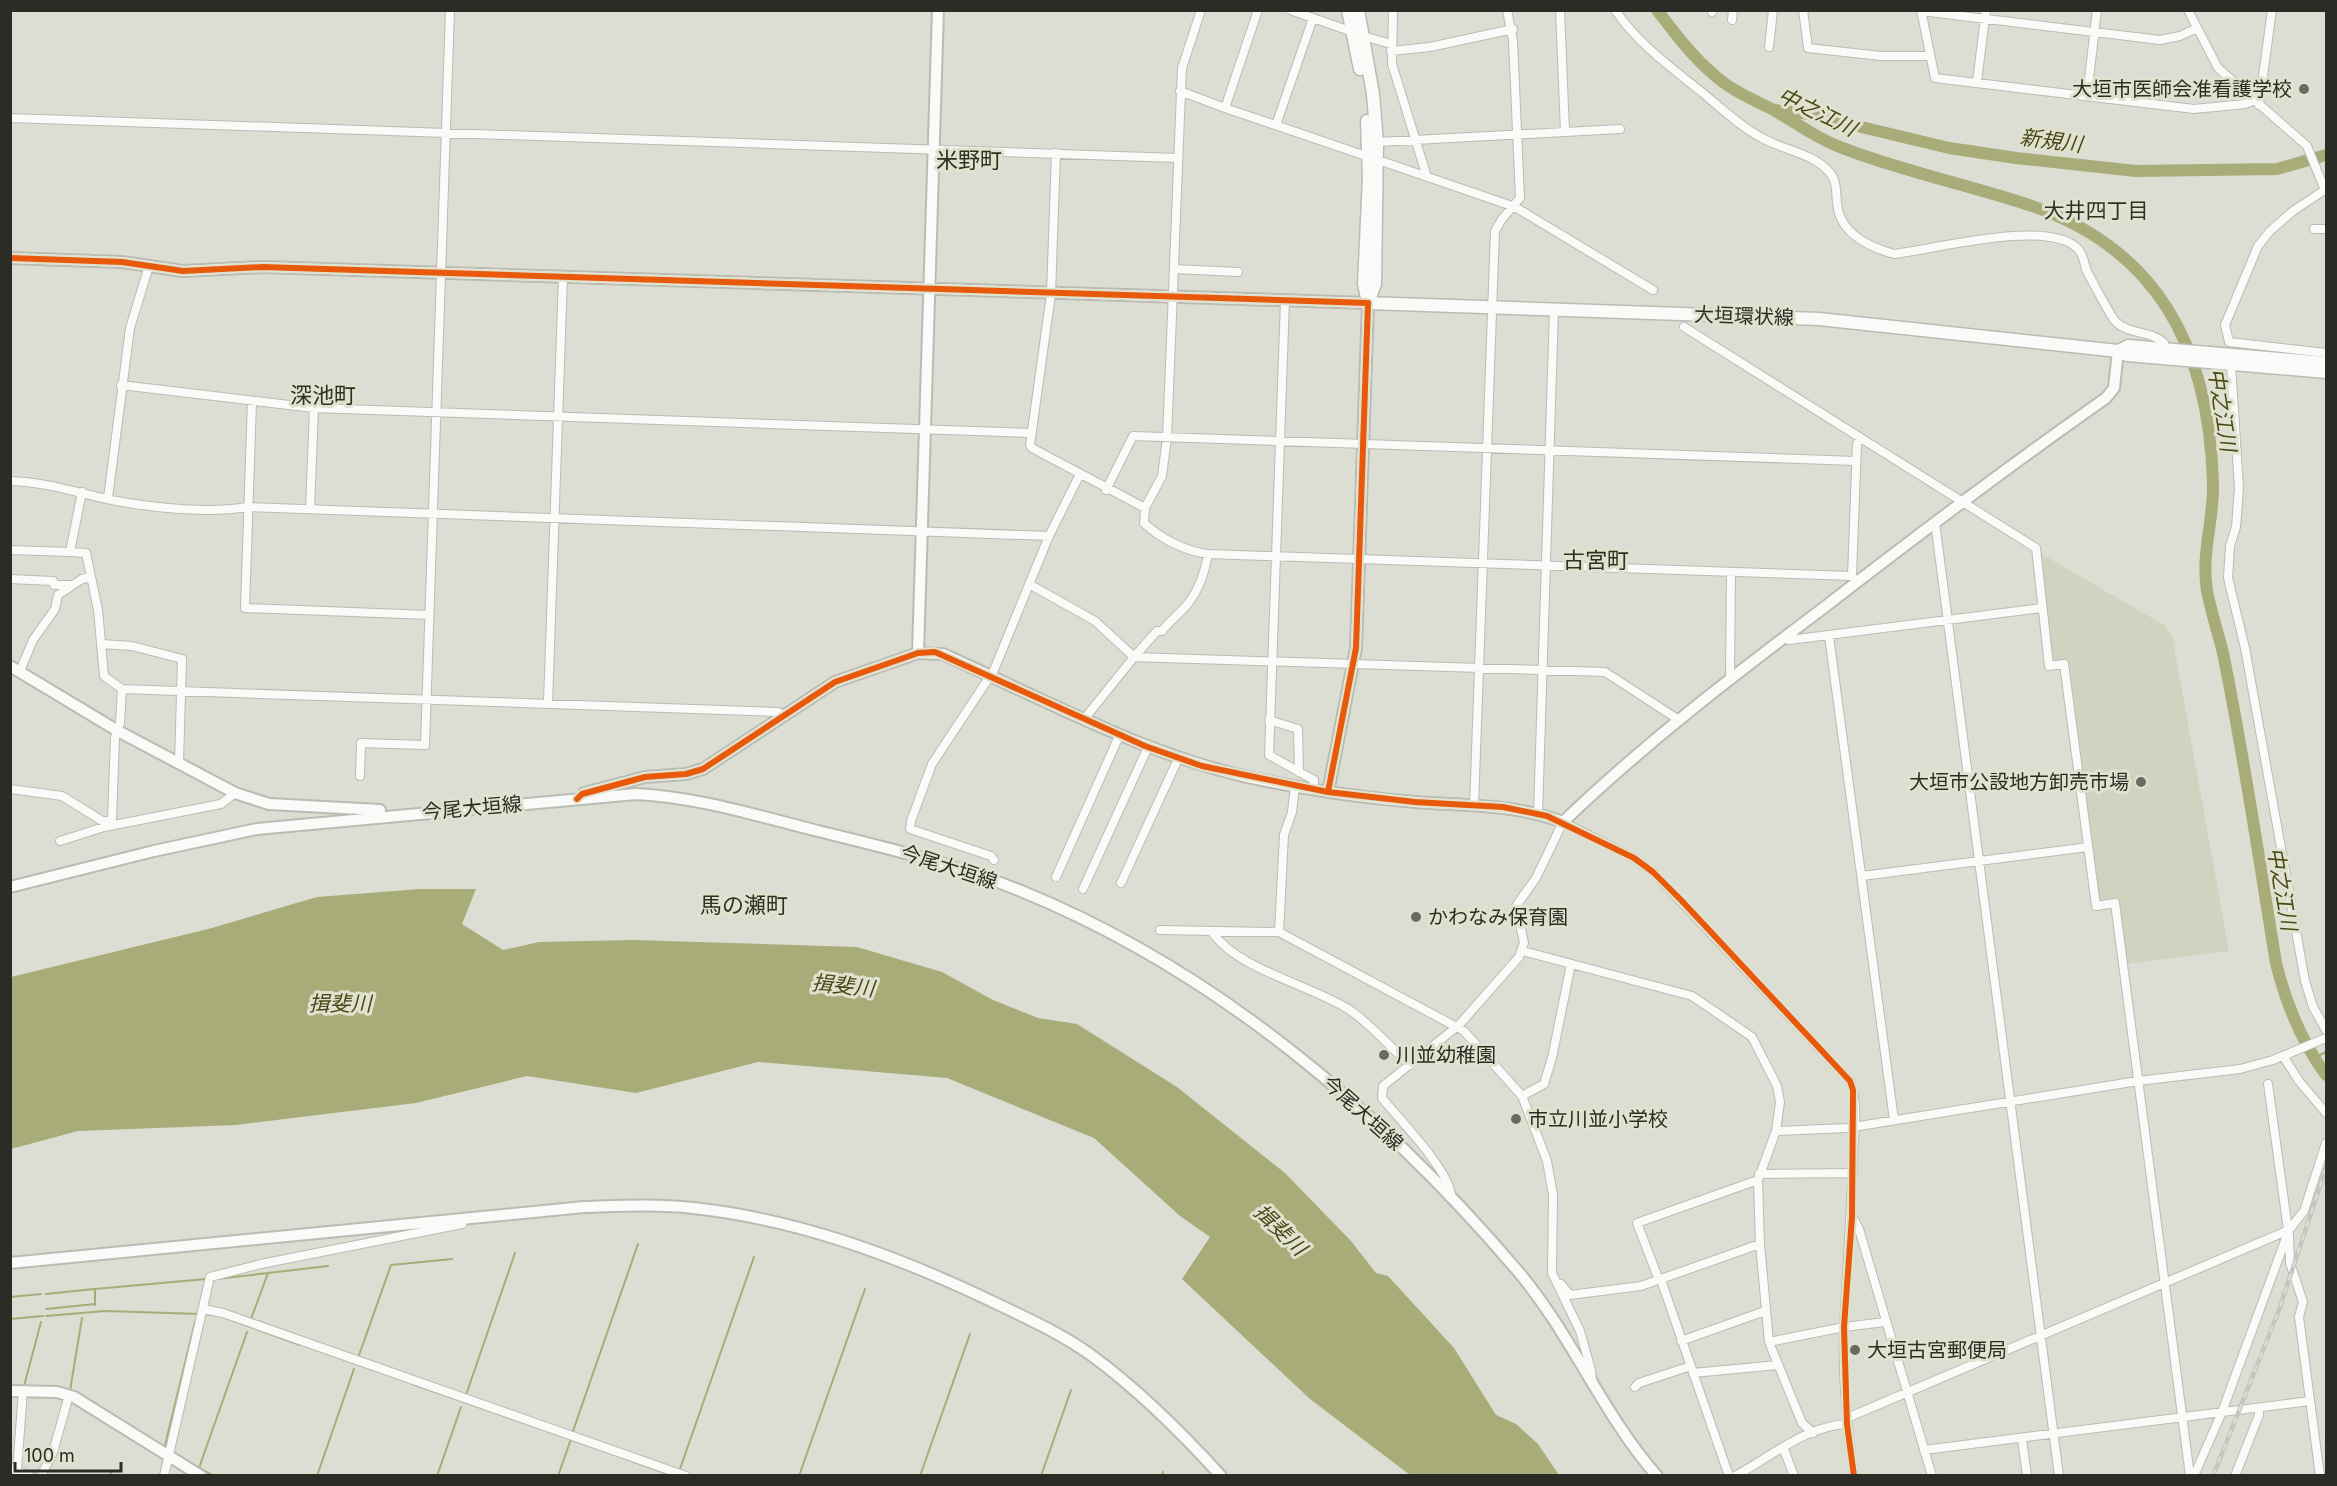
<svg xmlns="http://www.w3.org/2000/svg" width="2337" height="1486" viewBox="0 0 2337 1486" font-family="Inter,'Noto Sans JP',sans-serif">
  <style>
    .built { fill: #d1d3c1 }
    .water { fill: #a8ac79 }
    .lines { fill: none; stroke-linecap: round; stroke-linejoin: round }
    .stream { stroke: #a8ac79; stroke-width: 2 }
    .river { stroke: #a8ac79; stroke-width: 12 }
    .street-casing { stroke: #babcb4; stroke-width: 10 }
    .secondary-casing { stroke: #babcb4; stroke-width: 14 }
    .primary-casing { stroke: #babcb4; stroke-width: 15 }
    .street { stroke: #fafaf8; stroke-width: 8 }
    .secondary { stroke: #fafaf8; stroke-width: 10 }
    .primary { stroke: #fafaf8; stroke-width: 12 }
    .rail-casing { stroke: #c4c4c2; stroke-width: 4.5 }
    .rail { stroke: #e0e2cf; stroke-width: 2; stroke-dasharray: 7; stroke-linecap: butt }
    .cycleway-casing { stroke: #e0e2cf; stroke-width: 10 }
    .cycleway { stroke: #e8590c; stroke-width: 6 }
    .poi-dot { fill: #696a62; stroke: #e0e2cf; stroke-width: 2 }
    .labels { text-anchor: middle; stroke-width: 6; stroke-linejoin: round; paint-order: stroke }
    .poi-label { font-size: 20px; fill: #2b2c25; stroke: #e0e2cf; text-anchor: start }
    .street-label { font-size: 20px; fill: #2b2c25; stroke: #e0e2cf }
    .water-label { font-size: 21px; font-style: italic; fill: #474a16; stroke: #e0e2cf }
    .neighbourhood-label { font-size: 21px; fill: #2e3021; stroke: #e0e2cf }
    .quarter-label { font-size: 22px; fill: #2e3021; stroke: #e0e2cf }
  </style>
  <rect width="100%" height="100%" fill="#dcded3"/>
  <path class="built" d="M2040,553L2164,625L2172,635L2229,951L2127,964L2119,900L2100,903L2069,662L2053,663Z"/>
  <path class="water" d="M420,889H476L462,924L503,950L539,942L633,940L857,947L942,972L993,1000L1038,1018L1077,1024L1177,1087L1285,1173L1351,1241L1376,1273L1388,1276L1454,1348L1496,1415L1516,1424L1538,1444L1559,1475H1410L1310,1399L1182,1279L1210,1237L1180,1216L1094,1138L947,1078L758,1062L636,1093L527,1076L416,1103L236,1125L78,1131L11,1149V977L212,928L317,897Z"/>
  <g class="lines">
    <path class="stream" d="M2314,1058L2326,1052
      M268,1273L328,1266
      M216,1279L268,1273L251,1319
      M46,1294L94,1289
      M10,1297L41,1294
      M95,1305V1289L206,1279
      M46,1309L95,1304
      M205,1314L220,1316L300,1345
      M46,1316L105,1311L200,1314
      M10,1319L43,1316
      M305,1346L408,1382
      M358,1358L391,1265L452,1259
      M412,1384L510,1418
      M24,1386L41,1322
      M70,1391L82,1318
      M466,1395L515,1253
      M10,1397H19
      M573,1431L638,1244
      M165,1445L195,1322
      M626,1459L673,1476
      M187,1461L214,1476
      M199,1468L247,1332
      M680,1469L754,1257
      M111,1476V1473
      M160,1476L164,1458
      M317,1476L354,1369
      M437,1476L461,1407
      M558,1476L571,1439
      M799,1476L865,1289
      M920,1476L970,1334
      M1041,1476L1071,1390
      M1162,1476L1163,1472"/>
    <path class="river" d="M1657,10C1674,32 1691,55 1712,73C1730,90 1750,98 1772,109C1797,123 1817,139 1845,149C1903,171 1964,184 2023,203C2158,246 2209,347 2213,483C2214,521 2201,551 2207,591C2211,612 2218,632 2223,653C2244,755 2259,860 2276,963C2286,1004 2301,1041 2326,1075
      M1774,110L1803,113L1949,148L2016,158L2136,171L2277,169L2326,155"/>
    <defs>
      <path id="street" d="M1258,10L1225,108L1369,157
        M1290,10L1353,32
        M1393,10L1392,64L1427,177
        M1560,10L1565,131
        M1615,10C1639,45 1672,68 1704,94C1722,109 1741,127 1762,138C1783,150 1814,153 1830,173C1837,181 1836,193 1837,203C1839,233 1869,247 1894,254C1936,249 2046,219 2077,248C2083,253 2084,262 2086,269C2088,274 2112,318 2115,321C2128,335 2151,330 2164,343V349
        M1803,10L1808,48L1881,56H1928
        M1921,10L1935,78L2194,109L2245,104L2253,101
        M2188,10L2218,68L2307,146L2325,190
        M1921,11L2160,40L2180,36L2197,28
        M1712,12V10
        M1732,20L1733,10
        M1363,36L1391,44
        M1769,47L1773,10
        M1391,51L1430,47L1513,29
        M1977,82L1986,10
        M1180,91L1225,108
        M2087,96L2097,10
        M2259,105L2272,10
        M10,118L1177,158
        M1276,125L1313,18
        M1377,142L1620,129
        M1056,153L1051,294L1030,445L1032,448L1145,508L1162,476L1167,438L1182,68L1201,10
        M1384,162L1515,207L1653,290
        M2326,189L2293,211L2270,231L2258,246L2225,325L2229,342L2326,353
        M2314,229H2326
        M1174,269L1238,272
        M1285,300L1269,755L1314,780V790
        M1684,327L2036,548L2049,666L2064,664L2096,906L2115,903L2190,1476
        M2231,365L2239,488L2236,527L2230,546L2228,578L2245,648L2305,981L2313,1007L2326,1030
        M121,385L314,408L1030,433
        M252,401L245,608L429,615
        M10,481C52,482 88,497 128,503C166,509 211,513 248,507L1049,536
        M1106,490L1133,436L1856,461
        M108,498L130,328L149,266
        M1145,508L1144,523C1161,539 1185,551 1208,554L1852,576L1857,582
        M310,509L314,408
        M1935,522L2059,1476
        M10,550L70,552L82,492
        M70,552L86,553L98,610L104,676L122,689L778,712L784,715
        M1852,576L1857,444L1860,439
        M10,579L53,581L54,585H71
        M1029,584L1095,621L1134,657L1157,631H1162C1169,622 1178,615 1185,607C1198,593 1205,571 1208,554
        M1829,636L1894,1120
        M1784,637L1789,640L2042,608
        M101,644L132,646L182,659L179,763
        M20,671L33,640L55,609L58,595L82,579L91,577
        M1730,679L1731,572
        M548,703L563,277
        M1085,718L1134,657L1605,672L1679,720
        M1269,720L1298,729L1299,772
        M360,776L361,743L425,745L450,10
        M10,789L62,796L104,822L112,819L115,737L120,723L122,689
        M1474,806L1495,231L1502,219L1520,198L1513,41L1507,10
        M1538,814L1554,309
        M60,841L104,827L221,804L235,793
        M994,860L991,856L910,829L911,821L932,764L994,670L1049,536L1080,474
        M1862,876L2088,847
        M1056,877L1120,734
        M1121,883L1178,759
        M1083,889L1148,747
        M1160,930L1279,932L1464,1031L1522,1096L1547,1161L1553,1195L1552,1273L1580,1331L1591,1370L1592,1381
        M1212,932C1237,969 1310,985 1348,1009C1370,1023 1390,1047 1410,1065
        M1279,932L1284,835L1292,812L1295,786
        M1523,951L1692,996L1752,1037L1777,1086L1780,1102L1776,1131L1758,1180L1760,1244L1769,1342L1802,1423L1813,1433
        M2283,1056L2299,1081L2326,1113
        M2268,1084L2288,1230
        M1522,1096L1544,1084L1552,1058L1571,964
        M1776,1131L1847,1128L2138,1081L2240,1069L2273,1060L2326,1038
        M1759,1174L1853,1173
        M1451,1197C1452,1173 1398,1118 1382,1098L1383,1086L1459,1025L1519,957L1524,943L1516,906L1536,878L1563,822L1634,858L1653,872L1850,1081C1859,1103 1854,1134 1853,1157C1851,1214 1847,1270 1844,1326C1842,1376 1847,1426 1854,1476
        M1853,1218L1859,1229L1932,1476
        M2289,1235L2290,1263L2303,1302L2299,1317L2320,1476
        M1659,1280L1637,1223L1758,1180
        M1661,1280L1729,1476
        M1561,1284L1570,1295L1641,1286L1760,1244
        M203,1309L223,1313L686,1476
        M1681,1341L1765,1311
        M1769,1342L1844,1327L1885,1322
        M1693,1373L1778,1365
        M1635,1387L1639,1383L1691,1366
        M1847,1418L2289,1230
        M2022,1439L2027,1476
        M1783,1447L1794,1476
        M1924,1450L2310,1401
        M10,1468L30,1476
        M17,1470L23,1391
        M41,1476L53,1452L69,1395
        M164,1476L210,1277L261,1264L462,1224
        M1735,1476C1771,1457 1805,1426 1847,1424
        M2194,1476L2222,1412L2289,1230L2304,1211L2326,1143
        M2235,1476L2259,1415V1409"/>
      <path id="secondary" d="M10,258L122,262L183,271L263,267L1368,303L1356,648L1328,792
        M918,653L938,10
        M10,666L118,731L235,793L269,804L380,810
        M584,793L645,777L686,774L703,769L835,682L918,653L943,654C1047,701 1154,760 1267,781C1316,791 1366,798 1415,802C1466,806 1515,804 1563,822C1644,744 1733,676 1822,609C1915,537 2009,466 2106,398L2114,388L2118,351
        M10,887L154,851L257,829L636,794C698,797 758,816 818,831C887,848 955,864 1021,891C1215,970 1381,1111 1516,1269C1571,1333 1601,1412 1657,1476
        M10,1263L584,1207C620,1206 657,1204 693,1208C796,1219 894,1255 987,1299C1022,1316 1059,1332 1091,1355C1139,1390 1181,1432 1221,1476
        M10,1391L57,1392L74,1397L201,1476"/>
      <path id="primary" d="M1348,10L1360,69
        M1358,10L1373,94L1377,142L1375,284L1368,303
        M1367,121L1369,178L1364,284L1368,302
        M1368,303L1819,319L2118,351L2127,355L2326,372
        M2118,351L2128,346L2326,363"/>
    </defs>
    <use href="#street" class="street-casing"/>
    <use href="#secondary" class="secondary-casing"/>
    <use href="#primary" class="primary-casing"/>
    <use href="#street" class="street"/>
    <use href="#secondary" class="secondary"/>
    <use href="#primary" class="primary"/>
    <defs>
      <path id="rail" d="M2213,1476L2279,1310L2326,1168"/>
    </defs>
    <use href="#rail" class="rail-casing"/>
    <use href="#rail" class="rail"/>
    <defs>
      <path id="cycleway" d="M10,258L122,262L183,271L263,267L1368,303L1356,648L1328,792
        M577,799L582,794L645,777L686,774L703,769L835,682L918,653L935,652L1145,746L1202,766L1328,792L1415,802L1503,807L1547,816L1634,858L1653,872L1681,900L1850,1081L1853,1090L1852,1217L1844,1327L1847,1424L1854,1476"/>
    </defs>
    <use href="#cycleway" class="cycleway-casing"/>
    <use href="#cycleway" class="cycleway"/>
  </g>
  <g class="poi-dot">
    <circle cx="2304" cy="89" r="6"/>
    <circle cx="2141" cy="782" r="6"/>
    <circle cx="1416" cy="917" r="6"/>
    <circle cx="1384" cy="1055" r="6"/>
    <circle cx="1516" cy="1119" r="6"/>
    <circle cx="1855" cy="1350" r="6"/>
  </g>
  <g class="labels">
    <g class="poi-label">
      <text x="2292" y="96" text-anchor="end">大垣市医師会准看護学校</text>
      <text x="2129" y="789" text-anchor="end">大垣市公設地方卸売市場</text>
      <text x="1428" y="924">かわなみ保育園</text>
      <text x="1396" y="1062">川並幼稚園</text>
      <text x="1528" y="1126">市立川並小学校</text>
      <text x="1867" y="1357">大垣古宮郵便局</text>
    </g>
    <g class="street-label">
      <text transform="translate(1744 316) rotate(2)" y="7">大垣環状線</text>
      <text transform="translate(472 808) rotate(-5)" y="7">今尾大垣線</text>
      <text transform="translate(949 867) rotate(18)" y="7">今尾大垣線</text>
      <text transform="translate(1363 1113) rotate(42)" y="7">今尾大垣線</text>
    </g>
    <g class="water-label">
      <text transform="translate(1817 112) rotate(26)" y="7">中之江川</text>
      <text transform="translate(2051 141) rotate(7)" y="7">新規川</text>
      <text transform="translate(2222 410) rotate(81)" y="7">中之江川</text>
      <text transform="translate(2282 889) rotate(80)" y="7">中之江川</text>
      <text transform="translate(843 986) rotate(6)" y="7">揖斐川</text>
      <text x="340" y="1011">揖斐川</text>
      <text transform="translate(1280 1230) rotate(44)" y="7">揖斐川</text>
    </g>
    <g class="neighbourhood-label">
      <text x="2096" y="218">大井四丁目</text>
    </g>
    <g class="quarter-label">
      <text x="969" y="168">米野町</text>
      <text x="323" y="403">深池町</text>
      <text x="1596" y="568">古宮町</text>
      <text x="744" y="913">馬の瀬町</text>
    </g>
  </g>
  <rect width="2337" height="1486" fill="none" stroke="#2b2c25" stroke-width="24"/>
  <path d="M15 1462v9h106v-9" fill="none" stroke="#2b2c25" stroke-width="3"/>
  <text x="24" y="1462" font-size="18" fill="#2b2c25" stroke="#e0e2cf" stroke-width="4.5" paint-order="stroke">100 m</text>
</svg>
